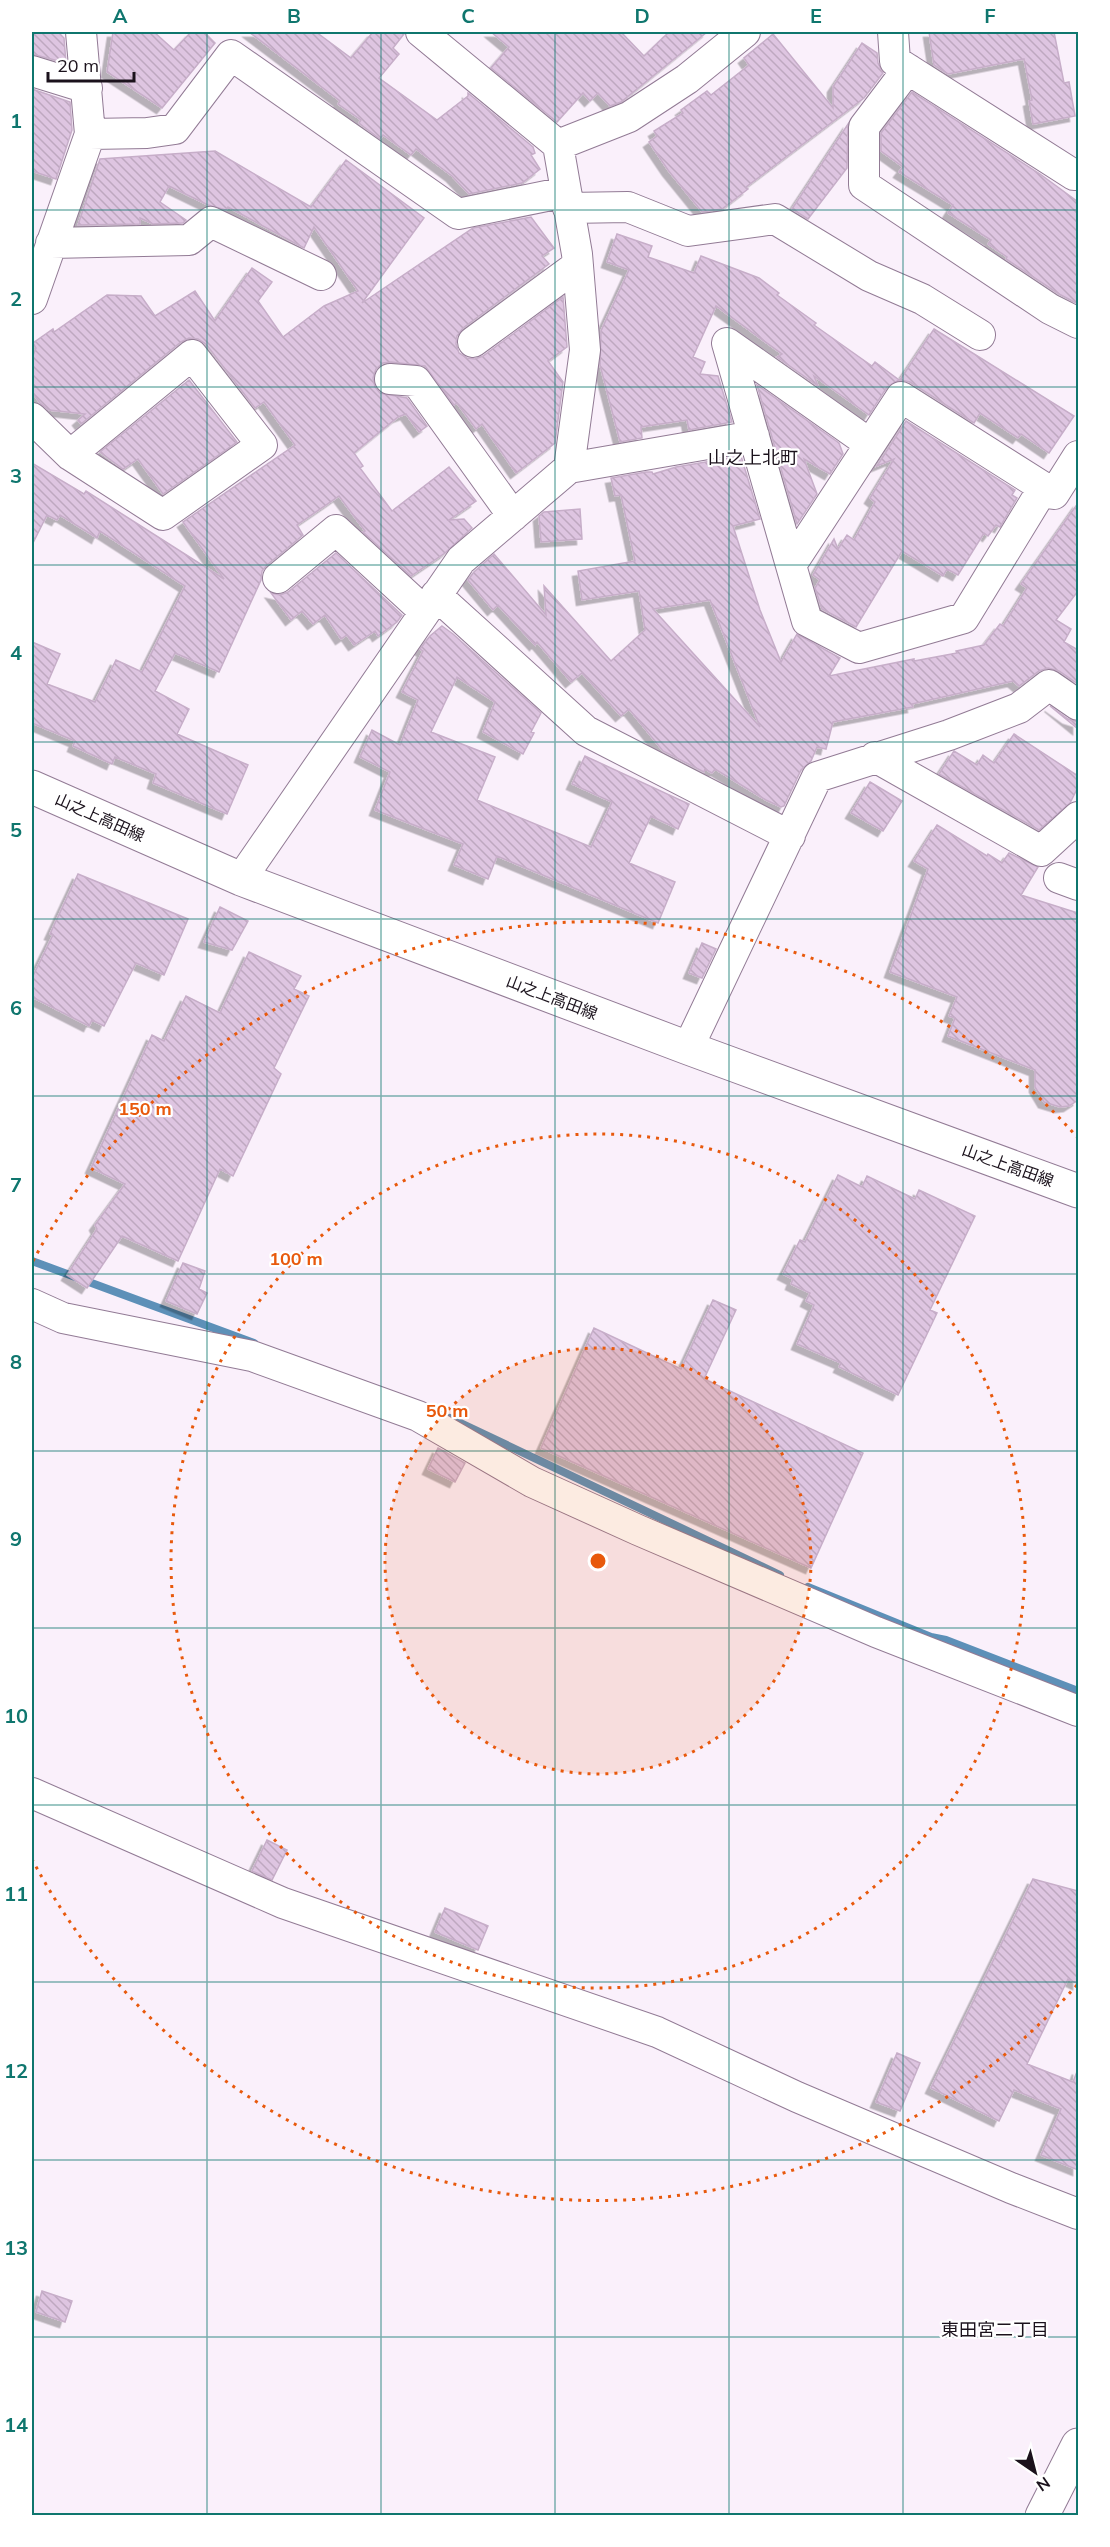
<svg xmlns="http://www.w3.org/2000/svg" width="1110" height="2547" viewBox="0 0 1110 2547" font-family="Mulish,'Noto Sans JP',sans-serif">
  <style>
    .lines { fill: none; stroke-linecap: round; stroke-linejoin: round }
    .stream { stroke: #5d90b8; stroke-width: 8 }
    .building { fill: url(#building-back-hatch); stroke: #c7aec9; stroke-width: 1.5; fill-rule: evenodd; filter: url(#shadow) }
    .minor-casing { stroke: #927b95; stroke-width: 32 }
    .tertiary-casing { stroke: #927b95; stroke-width: 35 }
    .trunk-casing { stroke: #927b95; stroke-width: 35 }
    .minor { stroke: #fff; stroke-width: 30 }
    .tertiary { stroke: #fff; stroke-width: 33 }
    .trunk { stroke: #fff; stroke-width: 33 }
    .grid { fill: none; stroke: #0f766e; stroke-width: 1.5; stroke-opacity: 0.55 }
    .ring { fill: none; stroke: #e8590c; stroke-width: 3; stroke-dasharray: 3 6 }
    .labels { text-anchor: middle; stroke-width: 4.5; stroke-linejoin: round; paint-order: stroke }
    .street-label { font-size: 16px; fill: #1b121c; stroke: #fff }
    .neighbourhood-label { font-size: 18px; fill: #1b121c; stroke: #fff }
    .centre { fill: #e8590c; stroke: #fff; stroke-width: 3 }
    .ring-label { font-size: 18px; text-anchor: middle; font-weight: bold; fill: #e8590c; stroke: #fff; stroke-width: 4.5; stroke-linejoin: round; paint-order: stroke }
    .neatline { fill: none; stroke: #0f766e; stroke-width: 2 }
    .grid-label { font-size: 20px; text-anchor: middle; font-weight: bold; fill: #0f766e }
  </style>
  <defs>
    <pattern id="building-back-hatch" width="6" height="6" patternUnits="userSpaceOnUse" patternTransform="scale(1.5)"><rect width="6" height="6" fill="#dec5e1"/><path d="M-1 5l2 2M0 0l6 6M5-1l2 2" fill="none" stroke="#bea8c0"/></pattern>
    <filter id="shadow"><feDropShadow dx="-5.5" dy="5.5" stdDeviation="0" flood-color="#0004"/></filter>
  </defs>
  <rect width="100%" height="100%" fill="#faf0fb"/>
  <g class="lines">
    <path class="stream" d="M32,1261L254,1343
      M450,1418L780,1575
      M808,1587L931,1637L946,1640L1078,1691"/>
  </g>
  <path class="building" d="M32,32H58L64,38L66,63L32,54Z
    M113,32H154L174,50L191,32H204L215,43L162,108L107,72Z
    M249,32H316L351,58L373,32H404V34L393,48L399,54L379,78L437,120L468,96V93L533,147L535,153L531,155L540,169L522,183L469,194L452,176L416,149L411,155L383,135L380,139L364,127L359,123L361,120L338,104L340,101Z
    M491,32H621L644,56L669,32H707L621,102L610,106L598,93L590,101L583,93L557,122L491,68L509,47Z
    M929,32H1054L1064,83L1069,82L1075,116L1033,124L1029,101L1032,100L1024,59L948,74L934,65Z
    M773,34L833,108V87L862,43L877,53L878,63L883,73L864,98L746,187L748,189L722,209L702,212L668,170L649,142L657,136L654,131L683,113L681,110L707,91L711,95L749,65L744,58Z
    M32,89L70,102L72,130L56,179L32,171Z
    M912,92L1040,174L1078,202V304L1059,294L1006,259L1007,257L988,244L991,240L948,213L953,205L899,172L903,167L881,151V133Z
    M848,124L847,168L808,219L792,209Z
    M215,151L311,207L346,160L424,218L362,303L473,228L531,217L554,248L542,256L549,264L463,328L457,336L456,344L459,353L467,358L475,359L483,356L563,297L567,347L548,361L563,382L555,443L516,473L482,424L476,429L457,403L454,405L425,366L391,362L383,363L376,369L373,378L375,387L380,393L407,398L427,426L419,432L406,414L398,417L354,453L363,466L360,468L392,511L449,467L476,501L449,520L464,519L472,528L445,553L411,576L363,532L365,531L339,496L297,525L303,535L267,565L262,571L261,580L219,672L175,653L155,691L189,709L177,734L248,765L227,814L153,783L156,774L115,757L112,764L73,746L75,741L32,723V642L60,654L47,684L95,702L116,660L142,672L185,586L100,531L97,538L60,515L57,520L47,515L32,545V463L84,494L86,491L224,579L183,522L295,445L264,402L255,408L206,344L198,339L189,338L181,342L81,424L78,420L85,414L49,410L40,403L32,392V358L36,348L33,343L53,329L54,332L107,295L141,296L155,316L195,291L215,321L252,268L272,282L258,301L283,337L324,306L358,291L314,227L304,248L228,207L226,210L208,205L169,186L160,202L186,220L183,223L153,224L140,218V224L78,225L100,159Z
    M617,234L652,246L648,257L694,273L701,256L759,278L779,293L777,295L816,323L814,325L872,366L875,362L899,380L887,387L869,415L814,376L818,386L777,357L782,354L716,306L693,357L705,362L700,374L718,376L732,422L689,430L687,420L641,427L642,438L620,442L600,365L601,331L629,270L607,262Z
    M934,329L1074,416L1049,453L1021,434L1018,438L980,413L974,423L910,382L900,380Z
    M189,380L237,442L163,494L138,459L123,469L100,452Z
    M757,385L839,443L843,454L830,474L804,459L817,494L797,524Z
    M906,421L1015,490L1012,495L1017,498L1000,527L996,525L988,536L984,533L958,575L947,569L943,576L902,551L856,627L822,609L815,588L820,580L813,575L834,539L838,549L847,535L854,540L875,502L870,498L894,459L877,466Z
    M741,456L760,519L733,526L760,610L781,662L797,634L840,658L829,676L914,659V661L957,653L956,651L984,645L1000,624L1003,626L1027,588L1021,584L1078,503V591L1056,620L1071,629L1064,642L1078,650V684L1059,671L1048,668L1039,671L1019,686L1013,681L912,704L913,707L833,722L826,749L817,747L811,761L801,770L784,806L781,807L766,800L715,769L712,773L705,769L704,772L663,751L629,709L621,716L582,673L571,682L537,642L535,645L498,605L493,610L468,580L474,572L494,554L546,615L544,586L611,661L645,630L639,591L582,600L578,571L635,561L621,495L615,496L611,478L646,472H652L653,474L676,467ZM710,600L760,727L653,609Z
    M580,509L582,539L541,542L539,516L544,512Z
    M336,553L402,615L397,622L378,636L375,631L354,645L347,635L341,639L325,615L313,624L302,611L291,620L271,593L280,595L288,592Z
    M442,626L453,634L541,713L531,732L534,733L523,754L483,732L495,702L457,677L431,732L495,757L477,800L591,847L612,802L572,784L585,756L689,804L678,829L651,816L629,863L675,882L658,923L497,856L488,879L454,865L463,844L375,810L390,772L360,757L372,730L400,745L418,700L402,692L423,651L420,649L430,636Z
    M1050,706L1068,719L1078,722V729Z
    M1014,734L1078,776V787L1070,803L1039,830L939,774L954,751L977,765L983,755L994,763Z
    M870,782L902,801L883,831L851,813Z
    M937,825L987,856L988,854L1002,863L1009,853L1038,867L1021,895L1078,913V1100L1069,1106L1060,1107L1044,1102L1035,1087V1070L948,1036L955,1018L949,1016L957,997L890,972L928,869L914,861Z
    M78,874L188,919L164,975L136,963L104,1026L92,1020L89,1026L32,997V978L53,935L50,934Z
    M220,907L248,921L232,950L204,942Z
    M702,943L716,949L702,978L689,973Z
    M249,952L301,976L294,989L309,996L274,1068L281,1074L233,1176L220,1169L178,1261L122,1236L87,1288L67,1275L97,1229L95,1225L125,1184L91,1168L152,1035L164,1041L186,996L220,1013Z
    M838,1175L862,1187L867,1176L915,1199L919,1190L975,1216L930,1310L937,1313L898,1395L839,1367L841,1363L797,1344L814,1305L806,1301L810,1293L791,1284L793,1279L783,1274L800,1240L805,1242Z
    M183,1263L205,1271L199,1289L207,1293L197,1314L166,1301Z
    M713,1300L736,1310L704,1379L863,1453L811,1568L541,1448L594,1328L681,1369Z
    M438,1448L465,1463L455,1482L428,1469Z
    M267,1840L287,1850L272,1880L252,1871Z
    M1033,1879L1078,1891V1984L1068,1979L1027,2064L1073,2082L1078,2069V2170L1041,2155L1061,2109L1014,2090L999,2121L931,2088Z
    M445,1908L488,1926L478,1950L435,1932Z
    M897,2053L920,2063L900,2111L876,2102Z
    M42,2291L72,2301L65,2322L36,2312Z"/>
  <g class="lines">
    <defs>
      <path id="minor" d="M893,32L895,61L1074,175H1078
        M908,69L864,127V185L1050,309L1078,323
        M32,71L87,88
        M90,134L147,133L175,129L231,55L458,214L566,192
        M558,145L629,117L687,79L745,32
        M568,208L628,207L688,231L775,219L869,276L922,299L980,335
        M51,243L189,240L211,222L321,275
        M32,299L90,134L81,32
        M473,342L578,265
        M390,379L416,381L513,516
        M32,418L70,455L163,515L262,445L192,355L70,455
        M870,444L727,343L807,621L859,648L964,618L1044,487
        M569,468L754,436
        M791,565L901,397L1054,494L1078,456
        M278,578L336,530L425,612
        M436,595L586,731L790,836
        M875,757L1041,851L1078,817
        M1059,878L1078,885
        M241,879L461,560L569,468L585,350L577,254L558,145L421,32
        M688,1048L817,777L949,735L1019,708L1049,685L1078,705
        M32,1304L63,1318L252,1356L418,1416L532,1482L638,1530L876,1632L1078,1711
        M32,1793L283,1903L657,2032L797,2097L1011,2188L1078,2214"/>
      <path id="tertiary" d="M32,787L241,879L688,1048L1078,1191"/>
      <path id="trunk" d="M1042,2516L1078,2445"/>
    </defs>
    <use href="#minor" class="minor-casing"/>
    <use href="#tertiary" class="tertiary-casing"/>
    <use href="#trunk" class="trunk-casing"/>
    <use href="#minor" class="minor"/>
    <use href="#tertiary" class="tertiary"/>
    <use href="#trunk" class="trunk"/>
  </g>
  <path class="grid" d="M207,32V2516M381,32V2516M555,32V2516M729,32V2516M903,32V2516M32,210H1078M32,387H1078M32,565H1078M32,742H1078M32,919H1078M32,1096H1078M32,1274H1078M32,1451H1078M32,1628H1078M32,1805H1078M32,1982H1078M32,2160H1078M32,2337H1078"/>
  <circle cx="598" cy="1561" r="213" fill="#e8590c" fill-opacity=".12"/>
  <g class="ring">
    <circle cx="598" cy="1561" r="213"/>
    <circle cx="598" cy="1561" r="427"/>
    <path d="M1077 1985A640 640 0 0 1 33 1861M33 1261A640 640 0 0 1 1077 1137"/>
  </g>
  <g class="labels">
    <g class="street-label">
      <text transform="translate(100 817) rotate(24)" y="6">山之上高田線</text>
      <text transform="translate(552 997) rotate(21)" y="6">山之上高田線</text>
      <text transform="translate(1008 1165) rotate(20)" y="6">山之上高田線</text>
    </g>
    <g class="neighbourhood-label">
      <text x="753" y="464">山之上北町</text>
      <text x="995" y="2336">東田宮二丁目</text>
    </g>
  </g>
  <circle cx="598" cy="1561" r="9" class="centre"/>
  <g class="ring-label">
    <text x="145" y="1115">150 m</text>
    <text x="296" y="1265">100 m</text>
    <text x="447" y="1417">50 m</text>
  </g>
  <rect width="1110" height="2547" fill="none" stroke="#ffffff" stroke-width="66"/>
  <g transform="translate(1035 2472) rotate(145)" stroke="#ffffff" stroke-width="4.5" paint-order="stroke">
  <path d="M0-4.5L10 22L0 15L-10 22Z" fill="#1b121c"/>
  <text y="-9" font-size="16" font-weight="bold" text-anchor="middle" fill="#1b121c">N</text>
  </g>
  <path d="M48 72v9h86v-9" fill="none" stroke="#1b121c" stroke-width="3"/>
  <text x="57" y="72" font-size="18" fill="#1b121c" stroke="#ffffff" stroke-width="4.5" paint-order="stroke">20 m</text>
  <rect x="33" y="33" width="1044" height="2481" class="neatline"/>
  <g class="grid-label">
    <text x="120" y="23">A</text>
    <text x="294" y="23">B</text>
    <text x="468" y="23">C</text>
    <text x="642" y="23">D</text>
    <text x="816" y="23">E</text>
    <text x="990" y="23">F</text>
    <text x="16" y="128">1</text>
    <text x="16" y="306">2</text>
    <text x="16" y="483">3</text>
    <text x="16" y="660">4</text>
    <text x="16" y="837">5</text>
    <text x="16" y="1015">6</text>
    <text x="16" y="1192">7</text>
    <text x="16" y="1369">8</text>
    <text x="16" y="1546">9</text>
    <text x="16" y="1723">10</text>
    <text x="16" y="1901">11</text>
    <text x="16" y="2078">12</text>
    <text x="16" y="2255">13</text>
    <text x="16" y="2432">14</text>
  </g>
</svg>
